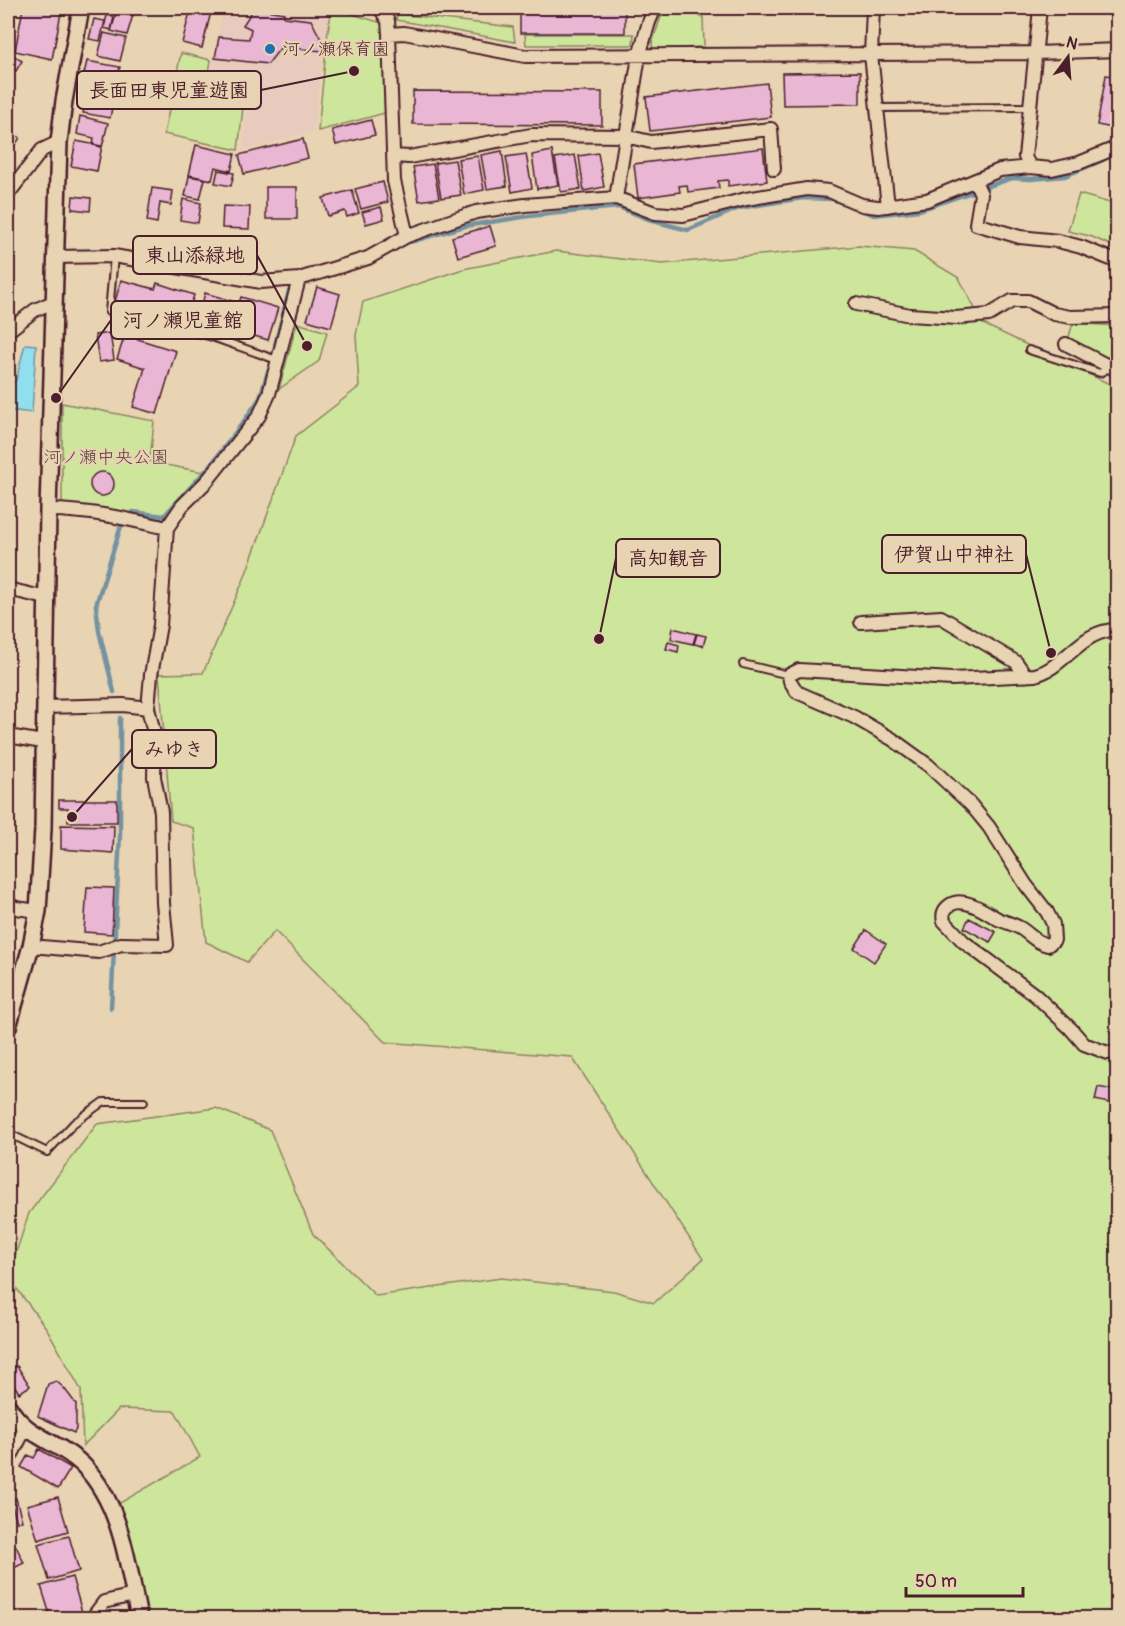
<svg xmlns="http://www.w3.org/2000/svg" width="1125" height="1626" viewBox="0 0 1125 1626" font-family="Pangolin,'Klee One',sans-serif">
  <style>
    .built { fill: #e8cbbc }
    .green { fill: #cee69b; stroke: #8c8263; stroke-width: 1.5 }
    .water { fill: #90dfee; stroke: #7492a0; stroke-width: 1.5 }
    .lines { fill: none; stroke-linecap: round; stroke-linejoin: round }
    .stream { stroke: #7492a0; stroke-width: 4.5 }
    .building { fill: #e9b6d4; stroke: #4a1f2b; stroke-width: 1.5 }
    .service-casing { stroke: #4a1f2b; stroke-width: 10 }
    .minor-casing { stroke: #4a1f2b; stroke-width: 16 }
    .tertiary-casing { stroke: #4a1f2b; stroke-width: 20 }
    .service { stroke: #e8d4b2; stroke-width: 6 }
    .minor { stroke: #e8d4b2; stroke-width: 12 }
    .tertiary { stroke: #e8d4b2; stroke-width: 15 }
    .poi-dot { fill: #1f6fb2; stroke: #e8d4b2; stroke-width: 2 }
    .labels { text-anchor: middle; stroke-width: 4.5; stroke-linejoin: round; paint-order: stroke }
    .poi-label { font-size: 18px; fill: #4a1f2b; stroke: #e8d4b2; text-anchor: start }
    .park-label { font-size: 18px; fill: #5e3d3c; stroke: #e8d4b2 }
    .leader { fill: none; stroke: #4a1f2b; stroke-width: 2 }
    .callout-dot { fill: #4a1f2b; stroke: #e8d4b2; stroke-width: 2 }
    .callout { fill: #e8d4b2; stroke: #4a1f2b; stroke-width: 2 }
    .callout-label { font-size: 20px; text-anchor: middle; font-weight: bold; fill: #4a1f2b }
  </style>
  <rect width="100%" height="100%" fill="#e8d4b2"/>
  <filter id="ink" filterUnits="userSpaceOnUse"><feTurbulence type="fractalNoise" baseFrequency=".0167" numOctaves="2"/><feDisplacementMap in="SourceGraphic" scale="12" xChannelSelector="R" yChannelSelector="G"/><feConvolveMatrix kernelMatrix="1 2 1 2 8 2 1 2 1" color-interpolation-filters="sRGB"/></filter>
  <g filter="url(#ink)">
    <path class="built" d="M223,8H330L313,131L242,151L249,97L208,89Z"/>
    <path class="green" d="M332,8L382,23L385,113L318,131L328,30Z
      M664,8L703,17L704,47L653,49L652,43Z
      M397,14L513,27L515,42L396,20Z
      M525,34H634L633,45H526Z
      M181,53L211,60L206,91L244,99L238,150L164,134Z
      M1079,194L1117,205V248L1090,236L1068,231Z
      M859,246L914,251L959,278L983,324L1118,388L1117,1618H146L118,1504L200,1457L175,1411L119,1409L83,1446L81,1390L47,1329L8,1277L29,1213L97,1124L216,1108L270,1130L313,1234L376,1296L501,1278L614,1291L654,1303L703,1259L572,1057L385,1042L275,931L247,962L206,942L194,828L171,821L159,674L203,673L244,579L296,436L359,387L356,335L363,302L463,269L556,251L662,264Z
      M297,323L327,332L319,361L279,389Z
      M1073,323L1117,326V362L1068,340Z
      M62,403L154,421L150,462L203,472L160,520L62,504Z"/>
    <path class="water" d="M25,344L36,345L32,413L8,410V393L16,380Z"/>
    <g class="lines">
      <path class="stream" d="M410,242L465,226L529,216L618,207L653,221L688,230L739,208L803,198L832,199L874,215L919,210L1012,178L1031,179L1065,176L1103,160
        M275,345L289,291
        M133,512L164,516L210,466L244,421L260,398L268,371
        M114,692L99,631L96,605L121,526
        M111,1008L120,835V718"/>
    </g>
    <path class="building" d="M8,8H15L13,28L8,27Z
      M23,8H62L52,59L15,51Z
      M191,8H212L202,48L182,43Z
      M254,8L284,13V17L311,20L324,45L323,51L281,47L268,64L215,58L219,37L249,39L251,29L243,25Z
      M520,8H625V33H520Z
      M766,8H802L801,10L794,8L793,15Z
      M117,11L133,15L127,35L111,31Z
      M107,15L114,17L111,30L104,28Z
      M94,19L105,21L100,41L89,39Z
      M104,33L126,38L120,61L98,56Z
      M8,52L22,61L16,71L8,66Z
      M87,61L120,67L115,91L90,86L91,80L83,78Z
      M860,72V104L783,105L782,73Z
      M1106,75L1118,77V129L1097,125Z
      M767,83L771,117L650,131L646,97Z
      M413,91L602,92V125L413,124Z
      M88,92L114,98L110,118L83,113Z
      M80,116L108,123L102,147L93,145L94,138L77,134Z
      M371,120L375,135L336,145L332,130Z
      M8,130L20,138L8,155Z
      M303,139L308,158L244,174L239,155Z
      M76,141L102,146L97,171L71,166Z
      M196,145L235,154L231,171L215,167L212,180L189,175Z
      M763,148L767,181L728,186V180L718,181L719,188L688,192L687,185L679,186L680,192L638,198L634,164Z
      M502,151L507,186L487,189L481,155Z
      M552,151L558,185L537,189L532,155Z
      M598,153L604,187L584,191L579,156Z
      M526,154L532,188L512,192L506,157Z
      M575,155L581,189L561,192L555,158Z
      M478,156L484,190L464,194L458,159Z
      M455,160L461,195L441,198L435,163Z
      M433,164L439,198L419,201L413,167Z
      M218,170L234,173L231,186L215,183Z
      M189,176L205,179L200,199L185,196Z
      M383,182L388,202L361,209L355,189Z
      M266,187H297V219H266Z
      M152,188L173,191L171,205L160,203L157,223L147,221Z
      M352,190L359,213L347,217L345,211L328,216L323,198Z
      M73,196L91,198L90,211L72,209Z
      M183,199L201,203L198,223L180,220Z
      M223,206L250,207L249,229L222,228Z
      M381,207L384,219L366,224L362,212Z
      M490,226L496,246L458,257L452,237Z
      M121,280L155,289L157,283L194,295L184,327L147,316L145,319L113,309Z
      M317,287L340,294L331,327L307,320Z
      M205,293L239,303L241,297L278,308L268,340L231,329L230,332L197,323Z
      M110,333L114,360L99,362L95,335Z
      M125,335L176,351L157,414L133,407L145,368L117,359Z
      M90 484a12 12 0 1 1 24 0a12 12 0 1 1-24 0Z
      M673,628L696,634L693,644L671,639Z
      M697,634L706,636L703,646L694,644Z
      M668,642L679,645L678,652L666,649Z
      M59,800H117V822H68V808H59Z
      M61,825L114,826L113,853L61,849Z
      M87,887L114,888L112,934L84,932Z
      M969,918L996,932L990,942L964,928Z
      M866,930L886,944L874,962L854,948Z
      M1098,1087L1118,1091V1105L1095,1100Z
      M17,1366L30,1386L19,1393L8,1375V1372Z
      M56,1381L64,1388L76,1404V1429L74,1433L38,1416L48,1384Z
      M39,1449L71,1468L58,1489L21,1467L28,1455L34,1458Z
      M58,1497L68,1531L38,1540L27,1505Z
      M16,1498L22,1521L17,1522L10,1499Z
      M69,1536L79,1571L49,1580L38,1544Z
      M16,1546L24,1563L14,1568L8,1549Z
      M72,1577L82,1612L60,1618H51L41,1586Z"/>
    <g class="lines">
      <defs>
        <path id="service" d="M877,108L1029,107
          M114,256L109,312L151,327L177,328L212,337L277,360
          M1029,350L1100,373L1110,367
          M743,664L789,675
          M8,1133L47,1152L74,1123L103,1102H144"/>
        <path id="minor" d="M380,8L388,21L389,34L394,181L407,236
          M873,8L871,55L888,206
          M389,34L404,33L525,56L1036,53L1118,50
          M394,156L409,157L531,135L625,136L651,142L771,129L774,169
          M1030,167L1025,157L1040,8
          M975,181L981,194L976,224L1020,237L1058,241L1081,247L1118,262
          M8,194L42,150L59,142
          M616,198L639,56L649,22L655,8
          M54,257L114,256L261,282L299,279L368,258L407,236L476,212L525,205L616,198L655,213L683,215L746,199L807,189L829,191L862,205L878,207L927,200L1000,170L1030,167L1052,169L1079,163L1118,147
          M856,304L910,315L956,318L989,315L1012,301H1028L1054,314L1070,317L1118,316
          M8,331L35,310L53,302
          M1066,344L1118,371
          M48,510C88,510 128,519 167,528
          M8,589L46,598
          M861,622L941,617L1016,662L1026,676
          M1118,630C1082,628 1065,668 1035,675L952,679L799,670L789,675L790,681L797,692L854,717L892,739L928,765L971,805L989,827L1026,885L1047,912L1053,924L1054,940L1048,945C1036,943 1030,934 1020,928C1013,924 1005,922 998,919C986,912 964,896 950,905C944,909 942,914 944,921L964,942L1035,995L1071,1029L1084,1044L1108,1053L1118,1052
          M44,707L123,705L148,708
          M8,736L37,741
          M8,904L16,908L38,911
          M31,946L99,952L121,944L167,945L163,903L161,812L154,777L155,737L148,708L151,675L160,625L167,528L182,506L207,481L259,416L269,394L299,279
          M8,1462L25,1429
          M92,1618L104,1602L134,1595"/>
        <path id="tertiary" d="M8,1027L31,946L38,911L43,829L48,510L59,142L64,101L81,8
          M8,1406C27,1439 58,1440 83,1465C122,1505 128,1566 139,1618"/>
      </defs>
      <use href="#service" class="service-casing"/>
      <use href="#minor" class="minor-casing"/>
      <use href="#tertiary" class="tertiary-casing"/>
      <use href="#service" class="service"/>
      <use href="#minor" class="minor"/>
      <use href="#tertiary" class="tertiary"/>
    </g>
  </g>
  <circle class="poi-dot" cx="270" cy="49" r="6"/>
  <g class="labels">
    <g class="poi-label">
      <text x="282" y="55">河ノ瀬保育園</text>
    </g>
    <g class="park-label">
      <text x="106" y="463">河ノ瀬中央公園</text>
    </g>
  </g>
  <path class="leader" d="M354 71L261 90M307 346L257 255M56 398L111 320M1051 653L1026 554M599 639L616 558M72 817L132 749"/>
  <g class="callout-dot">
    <circle cx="354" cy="71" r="6"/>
    <circle cx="307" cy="346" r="6"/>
    <circle cx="56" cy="398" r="6"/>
    <circle cx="1051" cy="653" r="6"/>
    <circle cx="599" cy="639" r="6"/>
    <circle cx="72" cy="817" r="6"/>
  </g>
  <g class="callout">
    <rect x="77" y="71" width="184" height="38" rx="6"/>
    <rect x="133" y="236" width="124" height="38" rx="6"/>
    <rect x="111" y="301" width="144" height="38" rx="6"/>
    <rect x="882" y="535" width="144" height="38" rx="6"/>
    <rect x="616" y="539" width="104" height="38" rx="6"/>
    <rect x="132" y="730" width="84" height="38" rx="6"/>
  </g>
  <g class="callout-label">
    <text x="169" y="97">長面田東児童遊園</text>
    <text x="195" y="262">東山添緑地</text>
    <text x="183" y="327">河ノ瀬児童館</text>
    <text x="954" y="561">伊賀山中神社</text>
    <text x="668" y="565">高知観音</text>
    <text x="174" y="756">みゆき</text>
  </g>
  <rect width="1125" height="1626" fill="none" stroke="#e8d4b2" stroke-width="30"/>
  <rect x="15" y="15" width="1095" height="1596" fill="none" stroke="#4a1f2b" stroke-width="2" filter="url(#ink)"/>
  <g transform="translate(1068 57) rotate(16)" stroke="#e8d4b2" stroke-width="4.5" paint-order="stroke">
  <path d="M0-4.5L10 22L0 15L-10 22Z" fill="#4a1f2b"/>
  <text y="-9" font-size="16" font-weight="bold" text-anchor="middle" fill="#4a1f2b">N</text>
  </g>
  <path d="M906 1587v9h117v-9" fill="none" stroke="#4a1f2b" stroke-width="3"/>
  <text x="915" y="1587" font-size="18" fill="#4a1f2b" stroke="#e8d4b2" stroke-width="4.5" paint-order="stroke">50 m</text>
</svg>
